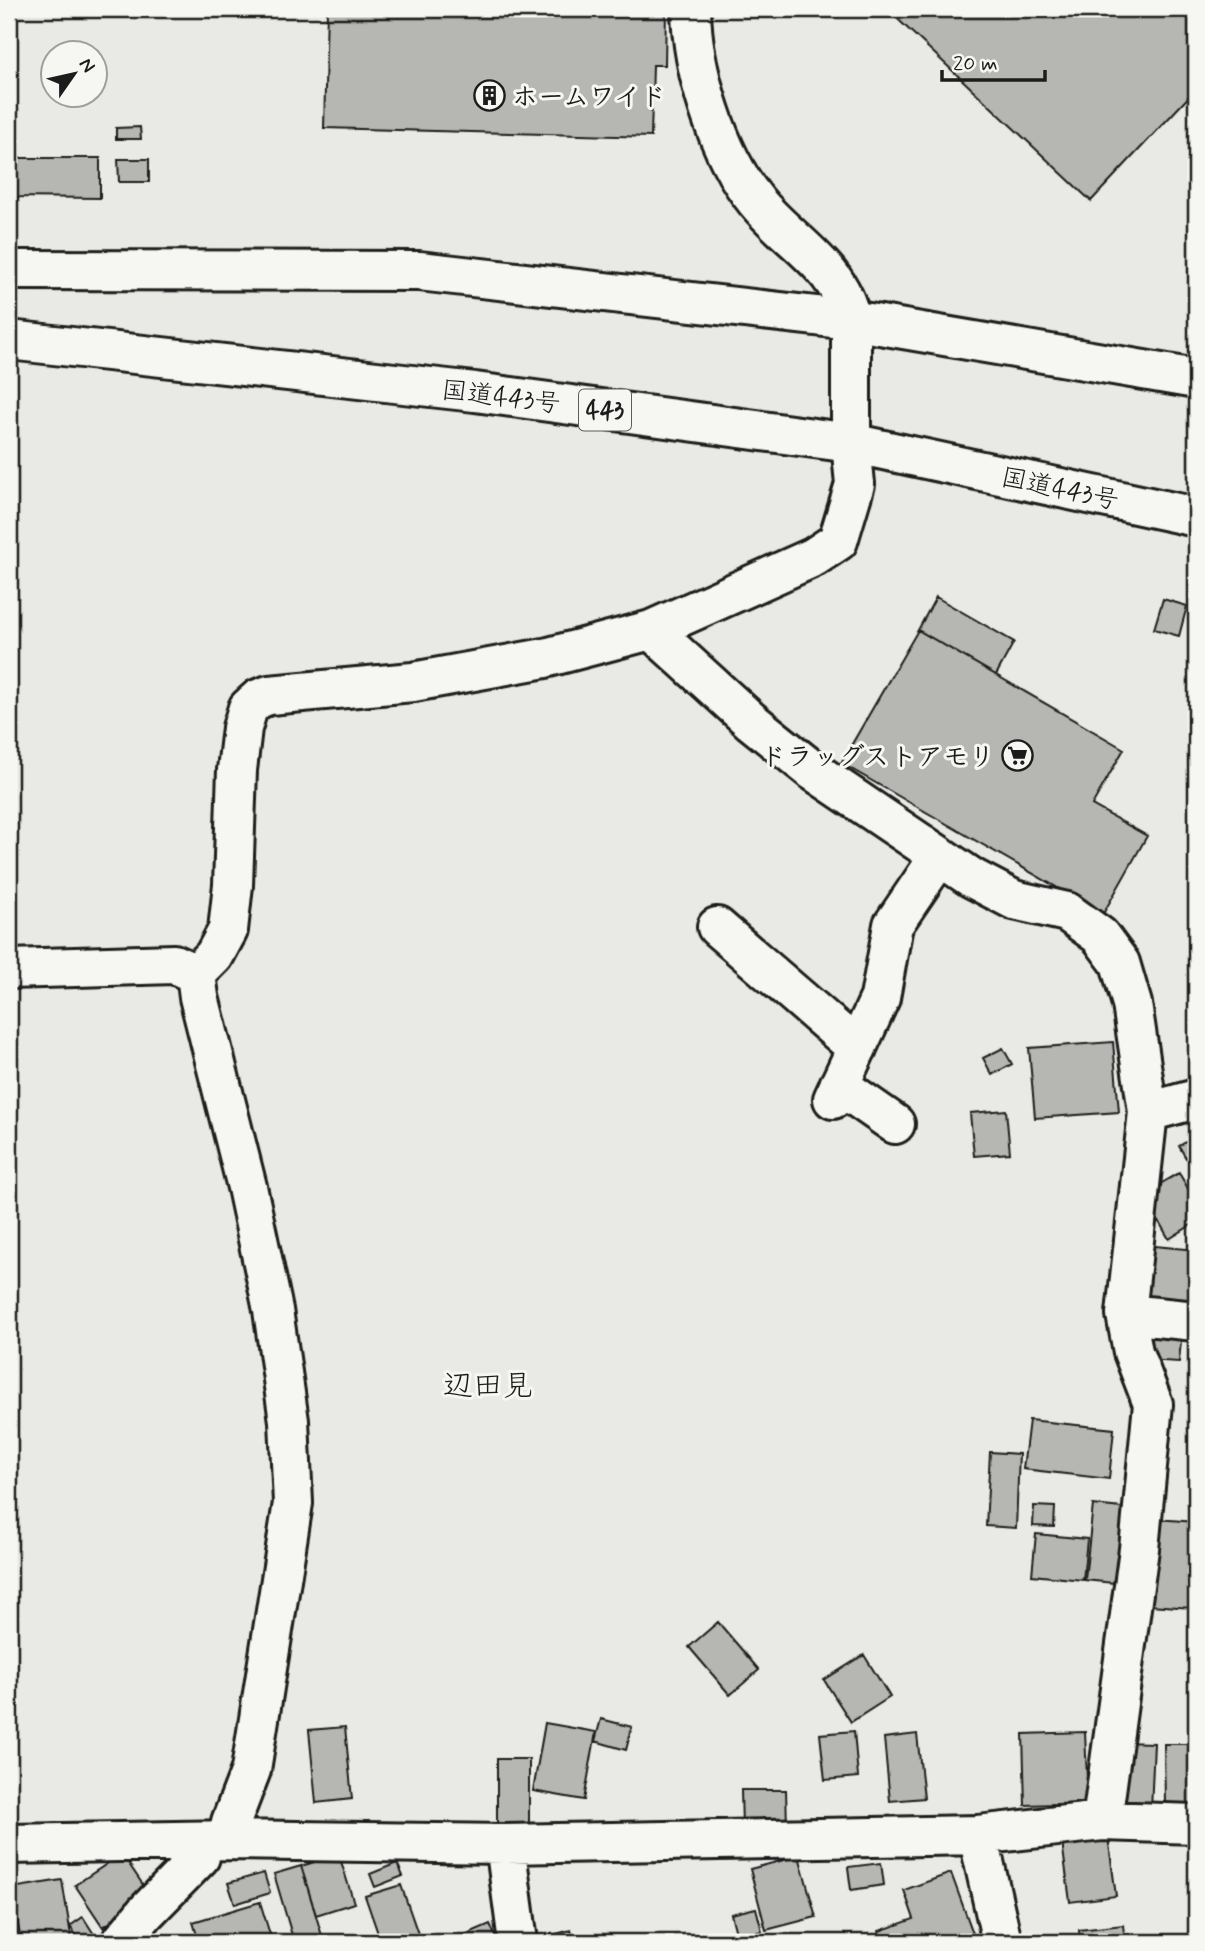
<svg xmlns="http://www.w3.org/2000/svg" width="1205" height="1951" viewBox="0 0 1205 1951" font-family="Mynerve,'Klee One',sans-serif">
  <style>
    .building { fill: #b6b6b3; stroke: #1c1c1c; stroke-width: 2 }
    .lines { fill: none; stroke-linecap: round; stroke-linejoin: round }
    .minor-casing { stroke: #1c1c1c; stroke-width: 44 }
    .highway-casing { stroke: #1c1c1c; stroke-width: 44 }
    .minor { stroke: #f6f6f2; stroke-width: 38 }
    .highway { stroke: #f6f6f2; stroke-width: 38 }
    .labels { text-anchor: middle; stroke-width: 6; stroke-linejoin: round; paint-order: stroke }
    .shield { fill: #f6f6f2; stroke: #5d5d5c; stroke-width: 2 }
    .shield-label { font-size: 24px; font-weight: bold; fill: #1c1c1c }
    .poi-label { font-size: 26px; font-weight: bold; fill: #1c1c1c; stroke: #f6f6f2; text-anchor: start }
    .street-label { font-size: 26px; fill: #1c1c1c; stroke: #f6f6f2 }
    .quarter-label { font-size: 30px; fill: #1c1c1c; stroke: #f6f6f2 }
  </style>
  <rect width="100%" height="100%" fill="#e9e9e5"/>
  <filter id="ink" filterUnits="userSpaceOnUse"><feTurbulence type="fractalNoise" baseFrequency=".0143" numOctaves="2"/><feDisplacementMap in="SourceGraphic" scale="14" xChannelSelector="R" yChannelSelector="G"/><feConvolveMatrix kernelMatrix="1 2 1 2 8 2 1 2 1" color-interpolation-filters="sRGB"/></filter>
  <g filter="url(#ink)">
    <path class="building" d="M327,9H666L665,65H653L651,137L324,128Z
      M887,9H1196V89L1091,201Z
      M140,127L141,139H116V128Z
      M9,158H100V198L9,197Z
      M118,159H149V182H119Z
      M936,597L1014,642L996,675L918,630Z
      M1163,599L1187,606L1179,636L1154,629Z
      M918,630L1124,749L1092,805L1147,836L1103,914L841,763Z
      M1113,1042L1119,1112L1035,1118L1029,1048Z
      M1003,1048L1012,1064L992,1075L983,1058Z
      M1006,1110L1010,1153L974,1156L970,1113Z
      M1196,1136V1152L1186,1158L1179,1146Z
      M1179,1173L1196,1202V1222L1169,1239L1143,1194Z
      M1144,1245L1196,1250L1195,1301L1140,1295Z
      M1150,1328L1182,1331L1179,1362L1147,1360Z
      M1029,1420L1114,1429L1109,1479L1023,1469Z
      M990,1452L1019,1454L1016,1528L986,1526Z
      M1093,1505L1131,1509L1123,1584L1085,1580Z
      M1034,1506L1055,1507L1054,1527L1033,1526Z
      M1156,1519L1196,1522L1192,1608L1150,1605Z
      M1036,1534L1087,1539L1083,1580L1032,1575Z
      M718,1622L759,1670L730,1695L689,1647Z
      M864,1655L890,1697L851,1722L824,1680Z
      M601,1719L632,1727L626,1750L595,1741Z
      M545,1723L596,1732L584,1800L533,1791Z
      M345,1727L352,1799L316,1803L309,1730Z
      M854,1731L858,1777L825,1780L820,1734Z
      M1085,1732L1088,1803L1025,1805L1023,1734Z
      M917,1734L924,1798L890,1801L884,1738Z
      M1120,1742L1154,1743L1151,1810L1117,1808Z
      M1164,1744H1196V1803H1165Z
      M497,1759H529V1826H497Z
      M741,1790H786L787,1826H742Z
      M1108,1837L1116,1896L1070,1902L1062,1842Z
      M122,1854L150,1895L103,1927L75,1885Z
      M339,1855L354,1903L316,1915L301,1866Z
      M799,1856L816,1917L766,1930L750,1869Z
      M397,1863L403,1876L375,1887L370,1874Z
      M881,1863L884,1885L851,1890L848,1867Z
      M301,1866L323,1939L314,1942H294L274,1874Z
      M264,1873L270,1893L235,1904L228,1883Z
      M951,1873L975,1939L966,1942H883L879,1931L914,1919L904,1890Z
      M62,1880L72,1942H21L12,1888Z
      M401,1885L418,1934L395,1942H381L365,1896Z
      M260,1902L272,1941L199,1942L193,1922Z
      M756,1908L762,1931L737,1937L731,1914Z
      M83,1917L99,1942H80L70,1926Z
      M490,1924L498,1942H448Z
      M1123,1925L1125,1942H1080L1079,1930Z
      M571,1930L574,1942H546L545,1937Z"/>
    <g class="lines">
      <defs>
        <path id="minor" d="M691,9C692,69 717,153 756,201C789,242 840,266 851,320
          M651,630L751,721L812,770L972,878L1014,900L1067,912L1100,936L1120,963L1132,1004L1148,1112L1126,1314L1133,1352L1153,1404L1139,1549L1102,1821
          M717,927L857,1048
          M9,969L174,964L196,974
          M839,1085L895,1124
          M833,1099L880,998L893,925L939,857
          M1148,1112L1196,1099
          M1126,1314L1196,1321
          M978,1835L1002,1942
          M231,1840V1822L251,1770L293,1503L289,1421L273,1310L247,1187L199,997L196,974L214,956L228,930L233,885L237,770L242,728L248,708L258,699L269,695L413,682L545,658L651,630L814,557L838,541L855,484L851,443
          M9,1844L231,1840L505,1844L978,1835L1102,1821L1196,1824
          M505,1844L518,1942
          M121,1942L145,1913L200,1857L202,1841"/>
        <path id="highway" d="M9,270L419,271L851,320L1196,379
          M851,320V443
          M9,340L475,392L851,443L1196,517"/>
      </defs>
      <use href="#minor" class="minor-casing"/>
      <use href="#highway" class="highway-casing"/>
      <use href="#minor" class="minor"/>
      <use href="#highway" class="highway"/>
    </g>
  </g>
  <defs>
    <symbol id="building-ring" viewBox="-11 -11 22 22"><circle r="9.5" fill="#f6f6f2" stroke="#1c1c1c" stroke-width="1.5"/><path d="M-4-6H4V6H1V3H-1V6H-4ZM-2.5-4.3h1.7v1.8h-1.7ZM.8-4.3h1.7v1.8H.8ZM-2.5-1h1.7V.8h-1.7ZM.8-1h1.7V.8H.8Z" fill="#1c1c1c"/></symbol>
    <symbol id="supermarket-ring" viewBox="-11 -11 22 22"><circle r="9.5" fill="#f6f6f2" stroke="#1c1c1c" stroke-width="1.5"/><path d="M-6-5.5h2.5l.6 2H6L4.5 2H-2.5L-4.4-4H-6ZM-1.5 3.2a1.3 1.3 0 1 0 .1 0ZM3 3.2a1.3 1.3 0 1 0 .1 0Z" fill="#1c1c1c"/></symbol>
  </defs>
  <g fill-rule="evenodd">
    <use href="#building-ring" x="472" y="78" width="35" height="35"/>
    <use href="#supermarket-ring" x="1000" y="738" width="35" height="35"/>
  </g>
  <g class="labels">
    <rect class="shield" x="579" y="389.5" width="52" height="41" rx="5"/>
    <g class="shield-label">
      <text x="605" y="418">443</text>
    </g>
    <g class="poi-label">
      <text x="512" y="105">ホームワイド</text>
      <text x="995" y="765" text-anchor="end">ドラッグストアモリ</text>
    </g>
    <g class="street-label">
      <text transform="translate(501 396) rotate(7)" y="9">国道443号</text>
      <text transform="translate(1060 488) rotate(12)" y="9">国道443号</text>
    </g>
    <g class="quarter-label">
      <text x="488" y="1395">辺田見</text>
    </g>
  </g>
  <rect width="1205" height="1951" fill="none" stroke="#f6f6f2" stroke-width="35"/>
  <rect x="18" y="18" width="1170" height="1916" fill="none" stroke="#1c1c1c" stroke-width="2.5" filter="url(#ink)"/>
  <g transform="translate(74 74) rotate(56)"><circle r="33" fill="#f6f6f2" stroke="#9f9f9c" stroke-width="2"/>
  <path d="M0-5L12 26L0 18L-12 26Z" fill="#1c1c1c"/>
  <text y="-10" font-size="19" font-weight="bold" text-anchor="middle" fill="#1c1c1c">N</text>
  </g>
  <path d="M942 70v10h103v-10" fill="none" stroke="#1c1c1c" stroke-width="3.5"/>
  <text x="953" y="70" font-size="21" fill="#1c1c1c" stroke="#f6f6f2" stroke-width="5" paint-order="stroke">20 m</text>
</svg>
